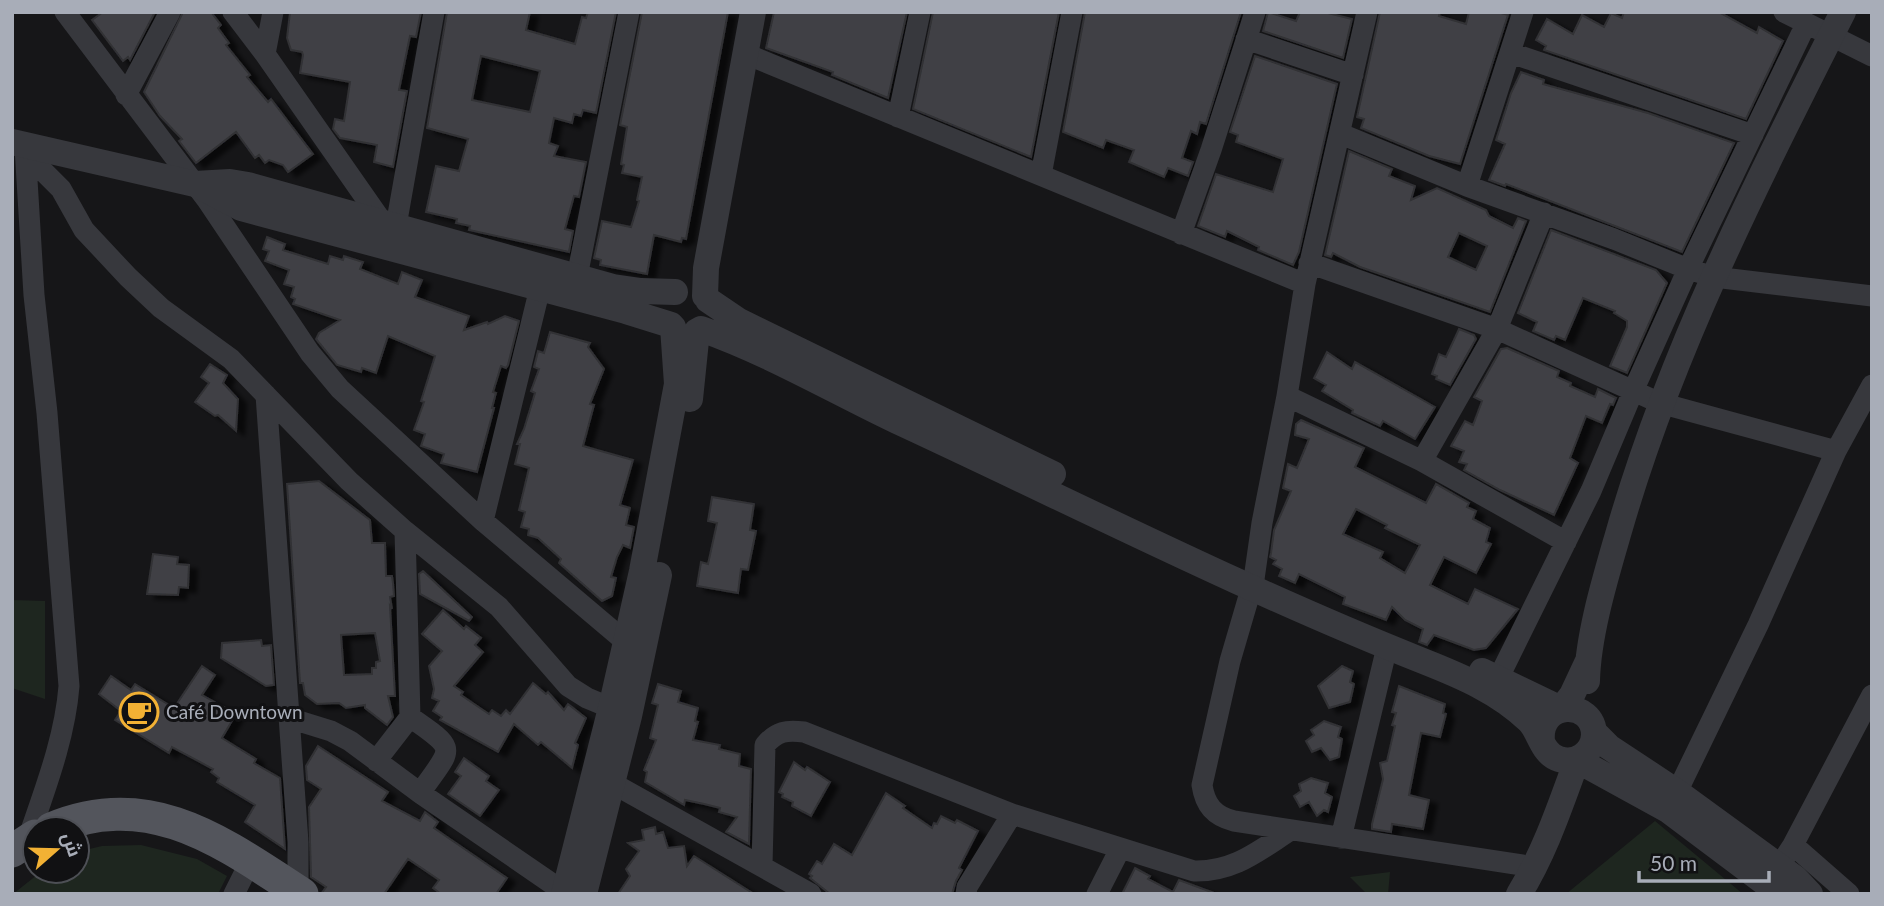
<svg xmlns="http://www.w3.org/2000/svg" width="1884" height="906" viewBox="0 0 1884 906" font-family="Lato,Cairo,sans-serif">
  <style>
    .green { fill: #1e261f }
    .building { fill: #404145; stroke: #303034; stroke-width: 2; fill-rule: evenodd; filter: url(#shadow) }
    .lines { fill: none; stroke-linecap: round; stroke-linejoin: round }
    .minor { stroke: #37383d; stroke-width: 21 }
    .tertiary { stroke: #37383d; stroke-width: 26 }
    .primary { stroke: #53555c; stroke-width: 33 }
    .labels { text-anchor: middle; stroke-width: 6; stroke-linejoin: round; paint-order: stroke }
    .poi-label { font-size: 19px; fill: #a8adb8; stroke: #111113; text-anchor: start }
  </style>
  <defs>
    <filter id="shadow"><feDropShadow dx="8" dy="4.5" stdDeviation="2" flood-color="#0009"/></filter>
  </defs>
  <rect width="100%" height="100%" fill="#161618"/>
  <path class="green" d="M12,600L45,601V699L12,688Z
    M1655,821L1743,894H1566Z
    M141,845L197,859L227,876L218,894H13L42,871H77V852L102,846Z
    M1390,872L1388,894H1367L1350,877Z"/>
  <path class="building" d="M103,12H155L130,60L128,57L123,61L92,20Z
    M183,12H211L221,25L218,28L229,43L226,45L250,75L247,77L268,102L271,99L313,154L288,172L283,165L269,160L265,163L259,155L255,158L236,132L196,163L179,141L182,139L160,116L144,92Z
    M290,12H421L416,37L410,36L400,85L399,90L407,91L393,167L374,162L377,145L340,138L333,129L335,119L344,121L350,82L300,73L303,55L302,52L291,50L287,38Z
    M447,12H530L526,30L575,44L582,17L586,18L588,12H616L596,113L583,110L581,116L574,114L572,123L554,118L549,143L558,146L554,156L586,162L579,197L574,196L565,229L573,231L569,252L469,230L470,226L456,223L457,219L426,212L436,166L459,171L468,139L427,128ZM481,56L540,71L530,112L472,100Z
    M642,12H728L686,239L682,238L681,242L654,235L647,274L600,265L601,260L594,258L602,221L631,227L639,201L637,200L642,177L622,173L624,165L621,164L627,127L620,125Z
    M774,12H907L888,98L832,75L833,72L766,48Z
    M933,12H1059L1031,157L913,109Z
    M1085,12H1241L1206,124L1200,122L1197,134L1191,131L1182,158L1193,162L1188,176L1168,168L1164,177L1129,162L1134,150L1106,140L1103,148L1063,132Z
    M1268,12L1296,21L1300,12H1324L1352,19L1343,58L1263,31Z
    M1380,12H1440L1439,16L1466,24L1469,12H1498L1508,15L1460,164L1429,156L1361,128L1364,119L1357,117Z
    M1624,12H1719L1757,33L1759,27L1783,41L1746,119L1544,50L1546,46L1536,40L1547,19L1573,34L1582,15L1604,27L1611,13L1622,18Z
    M1255,56L1337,84L1299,252L1293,265L1258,250L1259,247L1227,231L1225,237L1198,226L1216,174L1273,192L1283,159L1236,142L1238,135L1230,132Z
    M1521,72L1544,80L1543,84L1648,113L1734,143L1682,252L1506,184L1505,186L1489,180L1505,144L1496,140L1511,93Z
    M1349,151L1392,169L1389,176L1415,186L1411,200L1437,188L1486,210L1489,216L1513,228L1518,218L1526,221L1490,312L1360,267L1333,253L1331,257L1325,255ZM1459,233L1487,246L1476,270L1448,257Z
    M1551,230L1656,270L1667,283L1627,373L1610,366L1627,327V321L1614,313L1615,311L1583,298L1565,340L1556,336L1554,340L1533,331L1537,322L1518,313Z
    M267,237L285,244L283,250L328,264L330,256L343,260L344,256L363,262L360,269L398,284L402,272L422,280L415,297L469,316L464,330L487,322L488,324L505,316L519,321L508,365L506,368L501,366L493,392L496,393L492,408H494L477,472L441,463L444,454L421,446L425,434L414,430L424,402L421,401L435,356L388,336L376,373L362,368L361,372L337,365L316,339L319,333L340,320L293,304L295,299L291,297L294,287L284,284L289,270L265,261L269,251L263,249Z
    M1459,329L1474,335L1476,339L1450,385L1436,379L1437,376L1432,374L1439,354L1446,357Z
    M550,332L590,343L588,347L604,369L590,404L594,405L583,446L633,460L620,505L630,508L626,525L634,527L630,548L623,545L617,557L611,577L616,578L612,596L602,601L559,563L561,559L538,538L528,535L529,529L521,527L525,512L519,510L529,468L515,464L520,444H517L524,429L535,393L531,391L539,369L534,367L538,351L544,353Z
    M1507,348L1559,371L1557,377L1571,383L1570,386L1595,397L1598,389L1616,398L1613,405L1610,404L1602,423L1586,416L1570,458L1578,463L1554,515L1500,490L1464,470L1467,464L1459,462L1464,451L1451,446L1465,421L1473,425L1482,401L1474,397L1501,349Z
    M1327,352L1352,369L1355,362L1435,407L1415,439L1383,421L1380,426L1352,413L1353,410L1322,391L1326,385L1314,378Z
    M210,364L227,375L223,383L238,399L236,431L218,415L215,416L195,402L209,383L201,377Z
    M1301,420L1364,448L1355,467L1426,503L1436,484L1469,503L1467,507L1476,511L1473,519L1490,528L1486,542L1491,544L1476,573L1444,557L1430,585L1468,604L1475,589L1518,609L1486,648L1474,650L1434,635L1427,645L1419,642L1423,629L1405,620L1392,607L1386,620L1343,604L1345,597L1299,574L1295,583L1279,576L1282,569L1273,564L1276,560L1270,557L1271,553L1274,530L1291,491L1283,488L1288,464L1297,468L1309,439L1295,435L1296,424ZM1356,509L1387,525L1385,528L1420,545L1405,573L1380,558L1383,552L1343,534Z
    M319,481L370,520L372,543H385L386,576H392L393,583L394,596L390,597L392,609L390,606L395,696H388L393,717L387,725L365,708V705L346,708L339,703L317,704L305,695L303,683H300L287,484ZM375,633L380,661L376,662V668H372V674L344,675L341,635Z
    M712,497L754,504L750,530L756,531L748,570L741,569L738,593L697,586L701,562L708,564L717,523L708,521Z
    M153,554L178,557L177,564L189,565L188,588L179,587L178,595L147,594Z
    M423,571L472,617L469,621L420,594L419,574Z
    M443,610L464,629L466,626L481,638L475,645L483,652L454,686L463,692L461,695L489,714L492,710L501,716L506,710L510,714L533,683L546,694L548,692L564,710L568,704L586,718L575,743L578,745L572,768L541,742L538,745L514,724L498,752L440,720L442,717L433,711L439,701L432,698L434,689L429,666L442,651L422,634Z
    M261,640L262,646L271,645L274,685L266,686L221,658L222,643Z
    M202,666L215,675L202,695L236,714L222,738L256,759L254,763L280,778L285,849L245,822L255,805L217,782L219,778L211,772L213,769L172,747L169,753L115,720L121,711L99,694L111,676L131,690L135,684L174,708Z
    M1342,666L1353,671L1350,682L1354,684L1350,702L1329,708L1318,686Z
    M658,684L681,691L678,702L698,708L695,721L698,722L693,740L720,745L719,749L740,754L739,766L751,769L749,844L726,832L737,817L719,812L720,808L704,804L685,800L684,805L645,782L647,772L644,770L656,740L650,738L658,705L652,703Z
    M1399,686L1445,704L1443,713L1446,714L1440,737L1421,733L1409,795L1429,800L1423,829L1392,824L1391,832L1372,829V824L1383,779L1380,763L1387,761L1395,726L1392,725L1396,713L1392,712Z
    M1324,721L1341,727L1338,737L1342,739L1339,757L1330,760L1321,748L1312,752L1306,741L1314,735L1311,730Z
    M318,746L388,792L382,801L420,821L425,812L438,822L434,828L507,878L496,894H441L433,888L439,880L408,859L384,894H321L326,887L311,877L309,807L321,789L307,780L306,766Z
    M464,758L489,776L486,781L499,790L480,816L448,794L461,776L455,772Z
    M794,762L805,770L807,767L830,782L811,816L792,806L793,802L782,797L783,794L779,792Z
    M1311,778L1328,783L1325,793L1332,797L1328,812L1324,810L1317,816L1309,802L1300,807L1294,796L1301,791L1299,784Z
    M886,793L905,806L903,808L932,828L934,823L937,824L941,816L955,823L957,820L978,831L959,868L962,870L956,881L952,894H830L810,878L812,876L809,874L817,861L822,864L834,844L852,855Z
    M655,827L656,834L663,832L668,848L684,846L687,866L694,856L754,894H618L630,876L626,869L639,851L628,843L644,840L642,830Z
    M1135,868L1150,876L1148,879L1173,892L1179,880L1217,894H1122Z"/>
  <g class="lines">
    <path class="minor" d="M65,12L207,200L310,353L340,389L483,521L626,642L639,647
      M233,12L265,54L383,223
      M1367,12L1305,284L1287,396L1262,523L1254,579L1230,661L1202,785C1205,805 1214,816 1234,821L1522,865
      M1784,12L1872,56
      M1246,39L1353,75
      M1511,53L1753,135
      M265,54L273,12
      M746,54L1305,284
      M126,95L170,12
      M898,117L920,12
      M1341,134L1467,186L1614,239L1688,269L1714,277L1872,296
      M25,145L41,169L61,189L84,230L128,277L161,308L231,359L349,481L405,531L499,607L568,686L587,698L611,708
      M25,147L34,295L47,413L69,686C65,738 45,789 28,839
      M1041,175L1072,12
      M1467,186L1523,12
      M396,226L434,12
      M1181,234L1211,150L1255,12
      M1309,263L1497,329L1660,403L1836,451
      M577,277L629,12
      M266,395L298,842V891
      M1287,396L1422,461L1566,542
      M1422,461L1497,329L1544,213
      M483,521L540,288
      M1498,679L1591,491L1634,389L1688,269L1806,24
      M410,717C459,751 453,746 420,793
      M289,718L331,731L350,741L420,793L567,894
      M376,761L410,717L405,531
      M612,783L811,894
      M1677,792L1758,625L1836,451L1872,385
      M1341,838L1387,647
      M1793,845L1849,894
      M762,866L765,745C777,731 786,730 804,732L1012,814L1194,871C1234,872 1258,851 1291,830
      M1772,877L1793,845L1872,695
      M234,894L250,862
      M966,894L967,887L1012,814
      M1097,894L1120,849"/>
    <path class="tertiary" d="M12,142L195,184L241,208L626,311L671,325
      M195,184L230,182L248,185L613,287L641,291L675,292
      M705,296L706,268L753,12
      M708,300L739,321L1053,474
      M701,329C769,353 832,390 897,421C1072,502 1244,590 1423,661C1461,676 1499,692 1529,721C1540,732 1542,754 1559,759C1575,765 1593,753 1594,735C1594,699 1538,700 1542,741
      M690,399L697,331
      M1482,671L1561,709L1572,695L1587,663
      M1587,681C1588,634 1606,576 1619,531C1671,350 1758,180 1843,12
      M1594,732L1609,747L1677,792L1795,878L1810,894
      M564,894L611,708L642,571L677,384L673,327
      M584,894L629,716L659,575
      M1519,894C1545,852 1560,806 1577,760L1668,810L1780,894"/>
    <path class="primary" d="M51,829C150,787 222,842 302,894
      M12,851L35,836"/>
  </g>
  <defs>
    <symbol id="cafe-ring" viewBox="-11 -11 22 22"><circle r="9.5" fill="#111113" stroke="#f2b134" stroke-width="1.5"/><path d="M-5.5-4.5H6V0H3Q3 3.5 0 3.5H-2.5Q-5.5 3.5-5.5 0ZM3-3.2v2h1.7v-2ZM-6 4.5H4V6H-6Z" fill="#f2b134"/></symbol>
  </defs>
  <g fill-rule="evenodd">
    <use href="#cafe-ring" x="117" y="690" width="44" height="44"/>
  </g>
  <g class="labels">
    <g class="poi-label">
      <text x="166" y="719">Café Downtown</text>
    </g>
  </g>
  <rect width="1884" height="906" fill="none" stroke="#a8adb8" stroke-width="28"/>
  <g transform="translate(56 850) rotate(70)"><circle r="33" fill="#111113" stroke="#4d4f55" stroke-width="2"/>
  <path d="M0-5L12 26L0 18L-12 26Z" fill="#f2b134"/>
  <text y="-10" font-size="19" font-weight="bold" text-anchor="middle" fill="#a8adb8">ش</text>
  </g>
  <path d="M1639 871v10h130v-10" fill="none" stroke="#a8adb8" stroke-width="3.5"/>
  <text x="1650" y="871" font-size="21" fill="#a8adb8" stroke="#111113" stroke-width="5" paint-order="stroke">50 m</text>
</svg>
